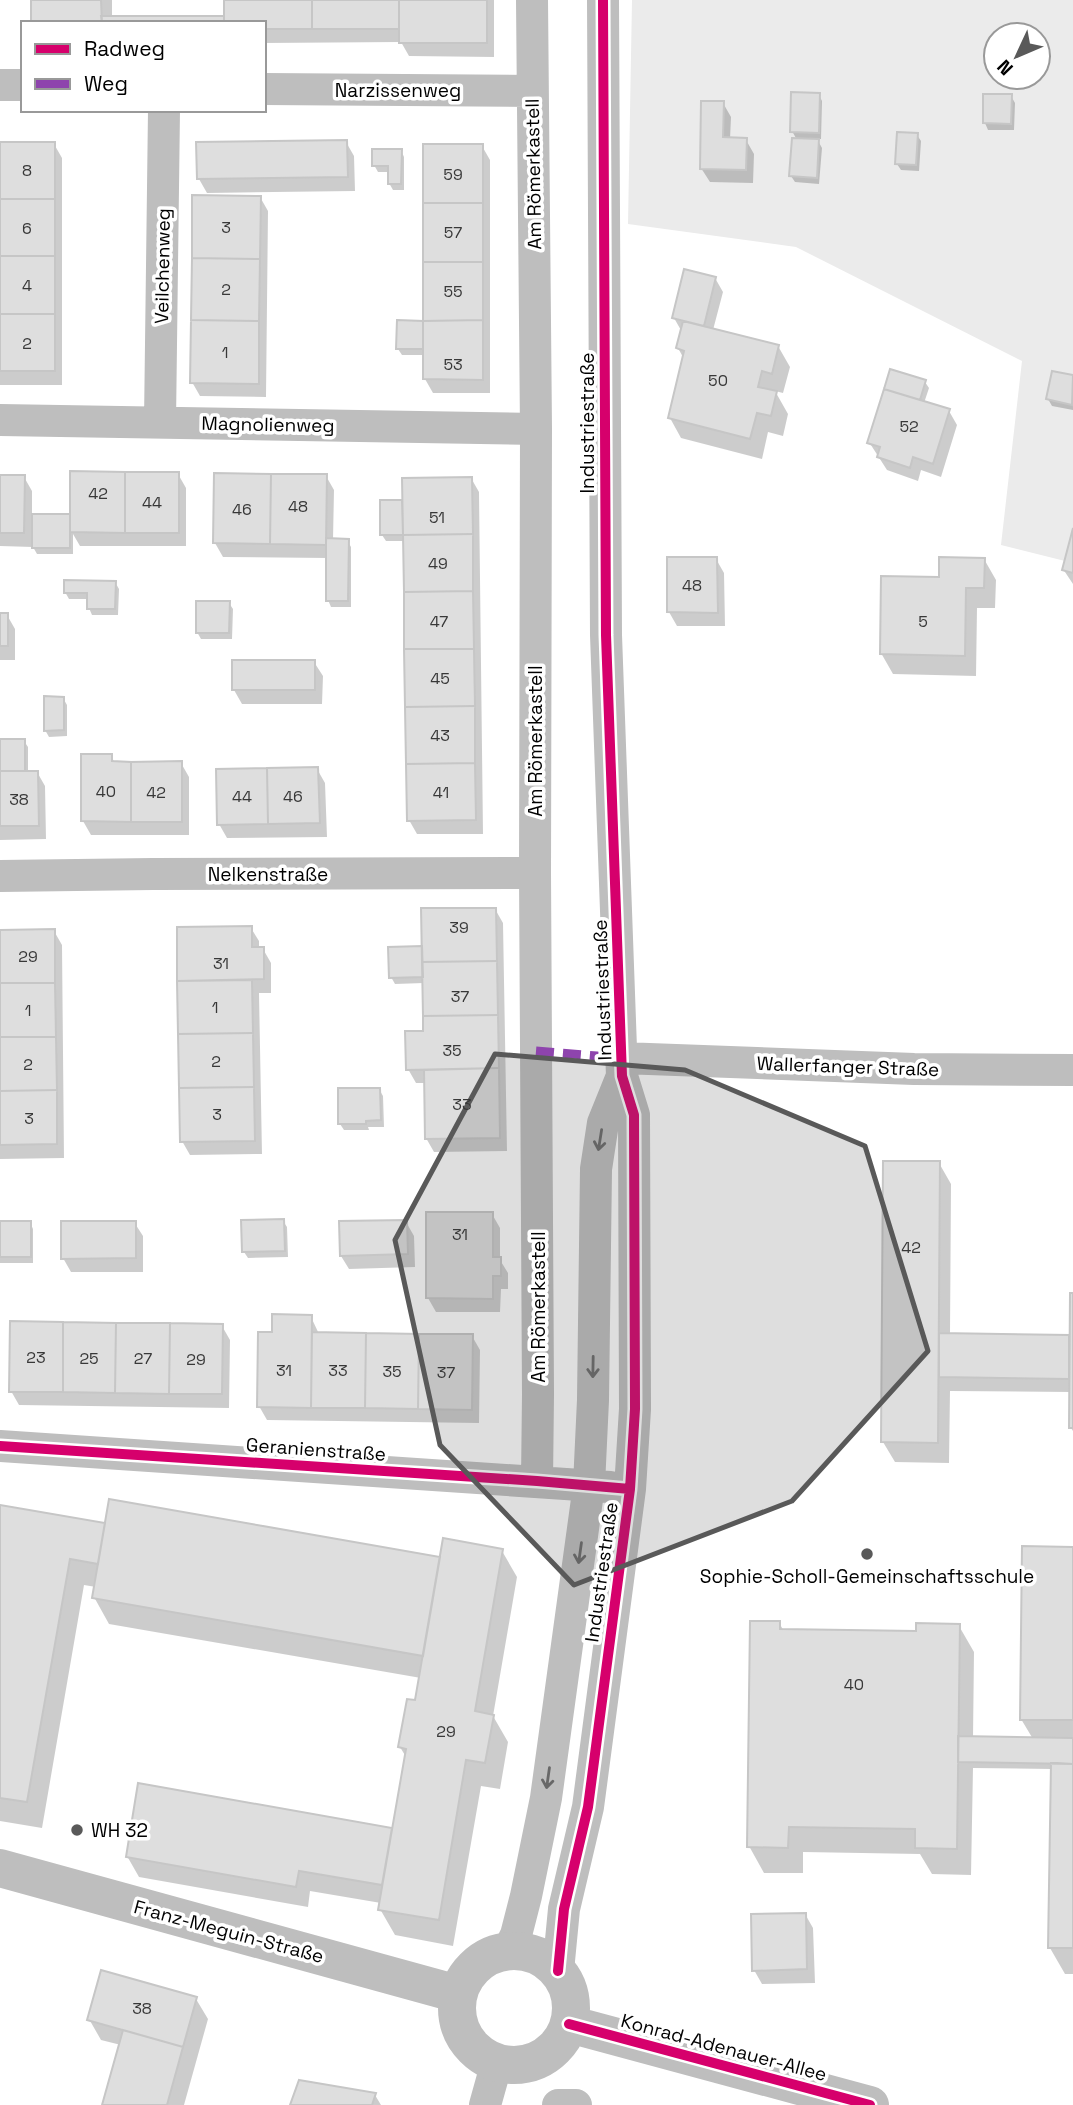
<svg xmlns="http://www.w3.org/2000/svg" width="1073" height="2105" viewBox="0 0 1073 2105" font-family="'Space Grotesk',sans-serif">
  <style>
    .green { fill: #ebebeb; fill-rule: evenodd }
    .shadow { fill: #0003 }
    .building { fill: #dedede; stroke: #c6c6c6; stroke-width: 2 }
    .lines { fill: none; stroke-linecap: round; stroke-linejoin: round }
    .minor { stroke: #bebebe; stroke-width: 32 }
    .tertiary { stroke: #bebebe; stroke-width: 38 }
    .quiet { stroke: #8e44ad; stroke-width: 9; stroke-dasharray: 18 9; stroke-linecap: butt }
    .cycleway-casing { stroke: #fff; stroke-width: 15 }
    .cycleway { stroke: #d6006c; stroke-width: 10 }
    .oneway { stroke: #686868 }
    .marked { fill: #595959; fill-opacity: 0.2; stroke: #595959; stroke-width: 5; stroke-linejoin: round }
    .poi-dot { fill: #595959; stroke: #fff; stroke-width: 2.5 }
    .labels { text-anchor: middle; stroke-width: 7; stroke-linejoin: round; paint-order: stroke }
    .number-label { font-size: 16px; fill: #383838 }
    .street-label { font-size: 19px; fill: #000; stroke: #fff }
    .poi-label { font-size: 19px; fill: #000; stroke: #fff }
  </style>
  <rect width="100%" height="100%" fill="#fff"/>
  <path class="green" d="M632,0H1073V563L1001,545L1022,361L796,247L628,224ZM996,35H1038V77H996Z"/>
  <path class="shadow" d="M33,0H112V18L225,17V0H494V57L409,56L401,42L264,43V23H33Z
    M819,95L822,101L821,139H817L822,148L819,184L795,182L791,176L797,140L792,131Z
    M1011,96L1015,103L1014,130H988L985,123Z
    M723,103L731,117L730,139L746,140L754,154L753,183L710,182L701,168Z
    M917,135L921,141L919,171L901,170L897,164Z
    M346,142L354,156L355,191L207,193L199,179Z
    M0,143L54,144L62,158V385H0Z
    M482,146L490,160V393H433L425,379V355H402L398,349L425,327Z
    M401,150L404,157V190H393L389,183L390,172H378L374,165Z
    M260,197L268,211L266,397L200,396L192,382Z
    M715,278L723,292L713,330L778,346L790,367L783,393L775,391L788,414L783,436L768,432L762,459L681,438L670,418L684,359L678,348L682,332L674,318Z
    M1053,373L1073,377V410L1052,406L1048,399Z
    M925,382L929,388L924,403L949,411L957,425L941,477L921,470L918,481L887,470L869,442Z
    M178,474L186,488V546H80L73,534V554H37L33,547L0,546V477H24L32,491V516H72Z
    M216,475L326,476L334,490L333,540H347L351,547V607H331L328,600V558L223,557L215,543Z
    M471,478L479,492L483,834H417L409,820L405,541H386L382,535L401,501L404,507Z
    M1073,535V584L1063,569Z
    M716,559L724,573L725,626H677L669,612Z
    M984,559L996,580L995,608H977L976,676L893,674L881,653L941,579Z
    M115,582L119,589L118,615H92L89,608V599H69L65,592Z
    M229,603L233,609L232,639H201L197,632Z
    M0,615H7L15,629V660H0Z
    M314,662L323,676L322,704H242L234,690Z
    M63,698L67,705V736L49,737L45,730Z
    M0,741H24L28,747V772H37L45,786L46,839L0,840Z
    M111,756L115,763H181L189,777V835H91L83,821Z
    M317,769L325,783L327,837L227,838L219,824Z
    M495,909L503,923L507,1151L434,1152L426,1138V1083H416L408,1069L425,1033L424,983L395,984L391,977Z
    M251,928L259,941V949H263L271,963V993H259L262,1154L190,1155L182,1141L178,929Z
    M54,931L62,945L64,1158L0,1159V932Z
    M379,1089L383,1096L384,1127H368L369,1130H344L340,1124Z
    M939,1163L951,1184L950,1335L1068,1336L1071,1341L1073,1295V1431L1071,1428V1392L950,1391L949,1463L895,1462L883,1442Z
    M492,1214L500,1228V1260L508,1273V1289H501L500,1312H436L428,1298Z
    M283,1221L287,1227L288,1257L248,1258L244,1252Z
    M0,1222H30L33,1229V1263H0Z
    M134,1222L143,1236V1272H71L63,1258Z
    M406,1222L414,1236L415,1267L349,1269L341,1256Z
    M311,1317L319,1334L472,1336L480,1350L479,1423L267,1420L259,1406L274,1334Z
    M222,1326L230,1340L229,1408L19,1405L11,1391Z
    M0,1507L106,1526L441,1559L502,1551L517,1577L493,1716L508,1742L500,1789L481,1786L453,1946L395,1935L380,1909L381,1903L310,1891L308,1907L139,1877L127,1856L391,1830L393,1833L406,1757L400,1747L417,1702L421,1678L109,1624L94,1597L96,1587L84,1585L42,1828L0,1821Z
    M1073,1549V1974H1065L1050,1948L1052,1769L973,1768L971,1875L932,1874L920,1854L803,1852V1873H764L749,1846L779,1623L784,1631L917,1633L959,1626L974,1652L973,1738L1033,1739L1021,1719Z
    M805,1914L813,1928L815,1983L762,1984L754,1970Z
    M196,1999L208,2019L184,2105H104L121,2045L101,2040L89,2019Z
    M375,2095L381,2105H292Z"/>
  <path class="building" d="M31,0H101L102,23H31Z
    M224,0H312V29H264V23H224Z
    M312,0H399V29H312Z
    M399,0H487V43H399Z
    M101,16H224V23H102Z
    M791,92L820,93L819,133L790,132Z
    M983,94H1012L1011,124L983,123Z
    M701,101H724L723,137L747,138L746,170L700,169Z
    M897,132L918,133L916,165L895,164Z
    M792,138L819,139L817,178L789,176Z
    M347,140L348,177L197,179L196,142Z
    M0,142H55V199H0Z
    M423,144H483V203H423Z
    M372,149H402L401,184H388V166H372Z
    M192,195L261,196L260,259L192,258Z
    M0,199H55V256H0Z
    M423,203H483V262H423Z
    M0,256H55V314H0Z
    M192,258L260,259L259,321L191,320Z
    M423,262H483V320L423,321Z
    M684,269L716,277L704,326L672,318Z
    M0,314H55V371H0Z
    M191,320L259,321V384L190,383Z
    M397,320L423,321V349H396Z
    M483,320V380L423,379V321Z
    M683,321L779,345L772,374L762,371L758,387L777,391L771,416L757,413L750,439L668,418L684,351L676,348Z
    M890,369L926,380L920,400L884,389Z
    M1052,371L1073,375L1072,405L1046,399Z
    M884,389L950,409L933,464L913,457L910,468L877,457L880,447L867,443Z
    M70,471L125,472V533L70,532Z
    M125,472H179V533H125Z
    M214,473L271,474L270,544L213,543Z
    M271,474H327L326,545L270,544Z
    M0,475H25L24,533H0Z
    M472,477L473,534L403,535L402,478Z
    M380,500H402L403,535H380Z
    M32,514H70V548H32Z
    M1073,528V573L1062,570Z
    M473,534V591L404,592L403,535Z
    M326,538L349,539L348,601H326Z
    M667,557H717L718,613L667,612Z
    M939,557L985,558L984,588H966L965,656L880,654L881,576L939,577Z
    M64,580L116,581L115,609H87V593H64Z
    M473,591L474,649H404V592Z
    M196,601H230L229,633H196Z
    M0,613H8V646H0Z
    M404,649H474L475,706L405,707Z
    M232,660H315V690H232Z
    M44,696L64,697V730L44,731Z
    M475,706V763L406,764L405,707Z
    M0,739H25V771H0Z
    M81,754H112V761L131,762V822L81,821Z
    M182,761V822H131V762Z
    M475,763L476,820L407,821L406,764Z
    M318,767L320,823L268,824L267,768Z
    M267,768L268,824L217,825L216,769Z
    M0,771H38L39,826H0Z
    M421,908H496L497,961L422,962Z
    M252,926V947H264V979L177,981V927Z
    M55,929V983H0V930Z
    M422,946L423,977L389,978L388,947Z
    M497,961L498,1015L423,1016L422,962Z
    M252,980L253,1033L178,1034L177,981Z
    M0,983H55L56,1037H0Z
    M498,1015L499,1068L406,1070L405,1031H423V1016Z
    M253,1033L254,1087L179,1088L178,1034Z
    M0,1037H56L57,1090L0,1091Z
    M499,1068L500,1138L425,1139L424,1070Z
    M254,1087L255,1141L180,1142L179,1088Z
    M338,1088H380L381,1120L366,1121V1124H338Z
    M57,1090V1144L0,1145V1091Z
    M883,1161H940L938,1443L881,1442Z
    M426,1212H493V1257H501V1276H493V1299L426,1298Z
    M284,1219L285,1251L242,1252L241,1220Z
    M407,1220L408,1254L340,1256L339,1221Z
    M0,1221H31V1257H0Z
    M61,1221H136V1258L61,1259Z
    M1070,1293H1073V1428H1069Z
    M272,1314L312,1315L311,1408L257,1407L258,1332H272Z
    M10,1321L63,1322V1392H9Z
    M63,1322L116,1323L115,1393L63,1392Z
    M116,1323H170L169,1394L115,1393Z
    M170,1323L223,1324L222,1394H169Z
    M312,1332L366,1333L365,1408H311Z
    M366,1333L419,1334L418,1409L365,1408Z
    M939,1333L1069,1335V1379L939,1377Z
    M419,1334H473L472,1410L418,1409Z
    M109,1499L440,1557L423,1656L92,1598Z
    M0,1505L105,1523L98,1564L70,1559L27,1802L0,1798Z
    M443,1538L503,1549L475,1711L494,1715L485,1763L466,1760L439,1920L378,1910L406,1749L398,1747L407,1699L415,1700Z
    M1022,1546L1073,1547V1720H1020Z
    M750,1621H780V1629L916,1631V1623L960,1624L957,1849L915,1848V1829L789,1827L788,1848L747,1847Z
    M958,1736L1073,1738V1764L958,1762Z
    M1051,1763L1073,1764V1948H1048Z
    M138,1783L392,1828L382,1885L299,1871L296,1887L126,1857Z
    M806,1913L807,1969L752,1971L751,1914Z
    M101,1970L197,1997L183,2047L87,2020Z
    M123,2030L183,2047L167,2105H102Z
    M299,2080L376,2093L372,2105H290Z"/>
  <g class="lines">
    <path class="minor" d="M532,0L536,429L535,873L538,1394L537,1481
      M0,85H23
      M264,89L532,91
      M0,420L536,429
      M160,422L164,110
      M0,876L153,874L535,873
      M622,1058L914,1069L1073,1070
      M0,1446L610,1487
      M508,1951L516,1935L526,1896L546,1798L589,1485L593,1400L596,1169L603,1123L622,1076
      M558,1971L564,1909L588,1807L630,1489L635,1409L634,1115L622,1076L606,635L603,0
      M485,2105L497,2062
      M558,2105H576"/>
    <path class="tertiary" d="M0,1868L458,1994
      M457 2008a57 57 0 1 1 114 0a57 57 0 1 1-114 0Z
      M569,2024L870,2105"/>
    <path class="quiet" d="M536,1051L622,1058"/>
    <defs>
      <path id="cycleway" d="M0,1446L537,1481L630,1489
        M558,1971L564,1909L588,1807L630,1489L635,1409L634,1115L622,1076L606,635L603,0
        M569,2024L870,2105"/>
    </defs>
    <use href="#cycleway" class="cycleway-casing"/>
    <use href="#cycleway" class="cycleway"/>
  </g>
  <defs><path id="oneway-shaft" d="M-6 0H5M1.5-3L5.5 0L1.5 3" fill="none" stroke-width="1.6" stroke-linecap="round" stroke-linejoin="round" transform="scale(1.75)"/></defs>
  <g class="oneway">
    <use href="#oneway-shaft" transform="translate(600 1140) rotate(99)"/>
    <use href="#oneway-shaft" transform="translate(593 1367) rotate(91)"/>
    <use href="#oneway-shaft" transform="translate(580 1553) rotate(98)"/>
    <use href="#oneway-shaft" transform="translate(548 1778) rotate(98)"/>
  </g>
  <path class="marked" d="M495,1054L685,1070L865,1146L928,1351L792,1501L574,1585L440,1445L395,1240Z"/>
  <g class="poi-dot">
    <circle cx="867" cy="1554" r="7"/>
    <circle cx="77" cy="1830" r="7"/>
  </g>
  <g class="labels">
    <g class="number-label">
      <text x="27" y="176">8</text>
      <text x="453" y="180">59</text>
      <text x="226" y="233">3</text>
      <text x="27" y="234">6</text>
      <text x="453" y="238">57</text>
      <text x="27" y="291">4</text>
      <text x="226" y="295">2</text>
      <text x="453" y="297">55</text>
      <text x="27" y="349">2</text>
      <text x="225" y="358">1</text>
      <text x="453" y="370">53</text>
      <text x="718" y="386">50</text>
      <text x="909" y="432">52</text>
      <text x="98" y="499">42</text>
      <text x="152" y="508">44</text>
      <text x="298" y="512">48</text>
      <text x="242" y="515">46</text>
      <text x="437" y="523">51</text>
      <text x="438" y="569">49</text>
      <text x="692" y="591">48</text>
      <text x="439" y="627">47</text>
      <text x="923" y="627">5</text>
      <text x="440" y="684">45</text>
      <text x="440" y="741">43</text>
      <text x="106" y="797">40</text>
      <text x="156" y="798">42</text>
      <text x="441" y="798">41</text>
      <text x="242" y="802">44</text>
      <text x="293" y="802">46</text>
      <text x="19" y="805">38</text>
      <text x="459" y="933">39</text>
      <text x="28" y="962">29</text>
      <text x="221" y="969">31</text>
      <text x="460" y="1002">37</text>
      <text x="215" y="1013">1</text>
      <text x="28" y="1016">1</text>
      <text x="452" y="1056">35</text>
      <text x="216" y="1067">2</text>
      <text x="28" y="1070">2</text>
      <text x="462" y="1110">33</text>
      <text x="217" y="1120">3</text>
      <text x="29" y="1124">3</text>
      <text x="460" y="1240">31</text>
      <text x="911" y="1253">42</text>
      <text x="36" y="1363">23</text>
      <text x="89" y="1364">25</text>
      <text x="143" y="1364">27</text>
      <text x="196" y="1365">29</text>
      <text x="284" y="1376">31</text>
      <text x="338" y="1376">33</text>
      <text x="392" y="1377">35</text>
      <text x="446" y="1378">37</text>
      <text x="854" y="1690">40</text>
      <text x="446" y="1737">29</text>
      <text x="142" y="2014">38</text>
    </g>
    <g class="street-label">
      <text x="398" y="97">Narzissenweg</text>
      <text transform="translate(533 174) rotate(-91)" y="7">Am Römerkastell</text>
      <text transform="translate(162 266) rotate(-89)" y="7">Veilchenweg</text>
      <text transform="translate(587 423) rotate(-90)" y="7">Industriestraße</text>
      <text transform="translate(268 424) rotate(1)" y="7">Magnolienweg</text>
      <text transform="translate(535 741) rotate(-90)" y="7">Am Römerkastell</text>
      <text x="268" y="881">Nelkenstraße</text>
      <text transform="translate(602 990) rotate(-92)" y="7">Industriestraße</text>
      <text transform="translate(848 1066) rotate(2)" y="7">Wallerfanger Straße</text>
      <text transform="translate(538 1307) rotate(-90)" y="7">Am Römerkastell</text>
      <text transform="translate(316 1449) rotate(4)" y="7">Geranienstraße</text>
      <text transform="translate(601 1572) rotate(-82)" y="7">Industriestraße</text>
      <text transform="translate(229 1931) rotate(15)" y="7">Franz-Meguin-Straße</text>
      <text transform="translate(724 2047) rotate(15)" y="7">Konrad-Adenauer-Allee</text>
    </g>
    <g class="poi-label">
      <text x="867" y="1583">Sophie-Scholl-Gemeinschaftsschule</text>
      <text x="91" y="1837" text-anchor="start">WH 32</text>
    </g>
  </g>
  <rect x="21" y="21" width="245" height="91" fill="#ffffff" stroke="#999999" stroke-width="2"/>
  <rect x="35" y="44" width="35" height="10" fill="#d6006c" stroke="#999999" stroke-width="2"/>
  <text x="84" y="56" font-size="21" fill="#000000">Radweg</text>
  <rect x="35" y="79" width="35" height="10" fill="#8e44ad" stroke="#999999" stroke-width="2"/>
  <text x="84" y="91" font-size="21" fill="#000000">Weg</text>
  <g transform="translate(1017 56) rotate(226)"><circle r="33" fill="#ffffff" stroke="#999999" stroke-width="2"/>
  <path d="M0-5L12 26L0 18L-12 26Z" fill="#595959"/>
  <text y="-10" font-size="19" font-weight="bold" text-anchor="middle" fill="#000000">N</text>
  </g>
</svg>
